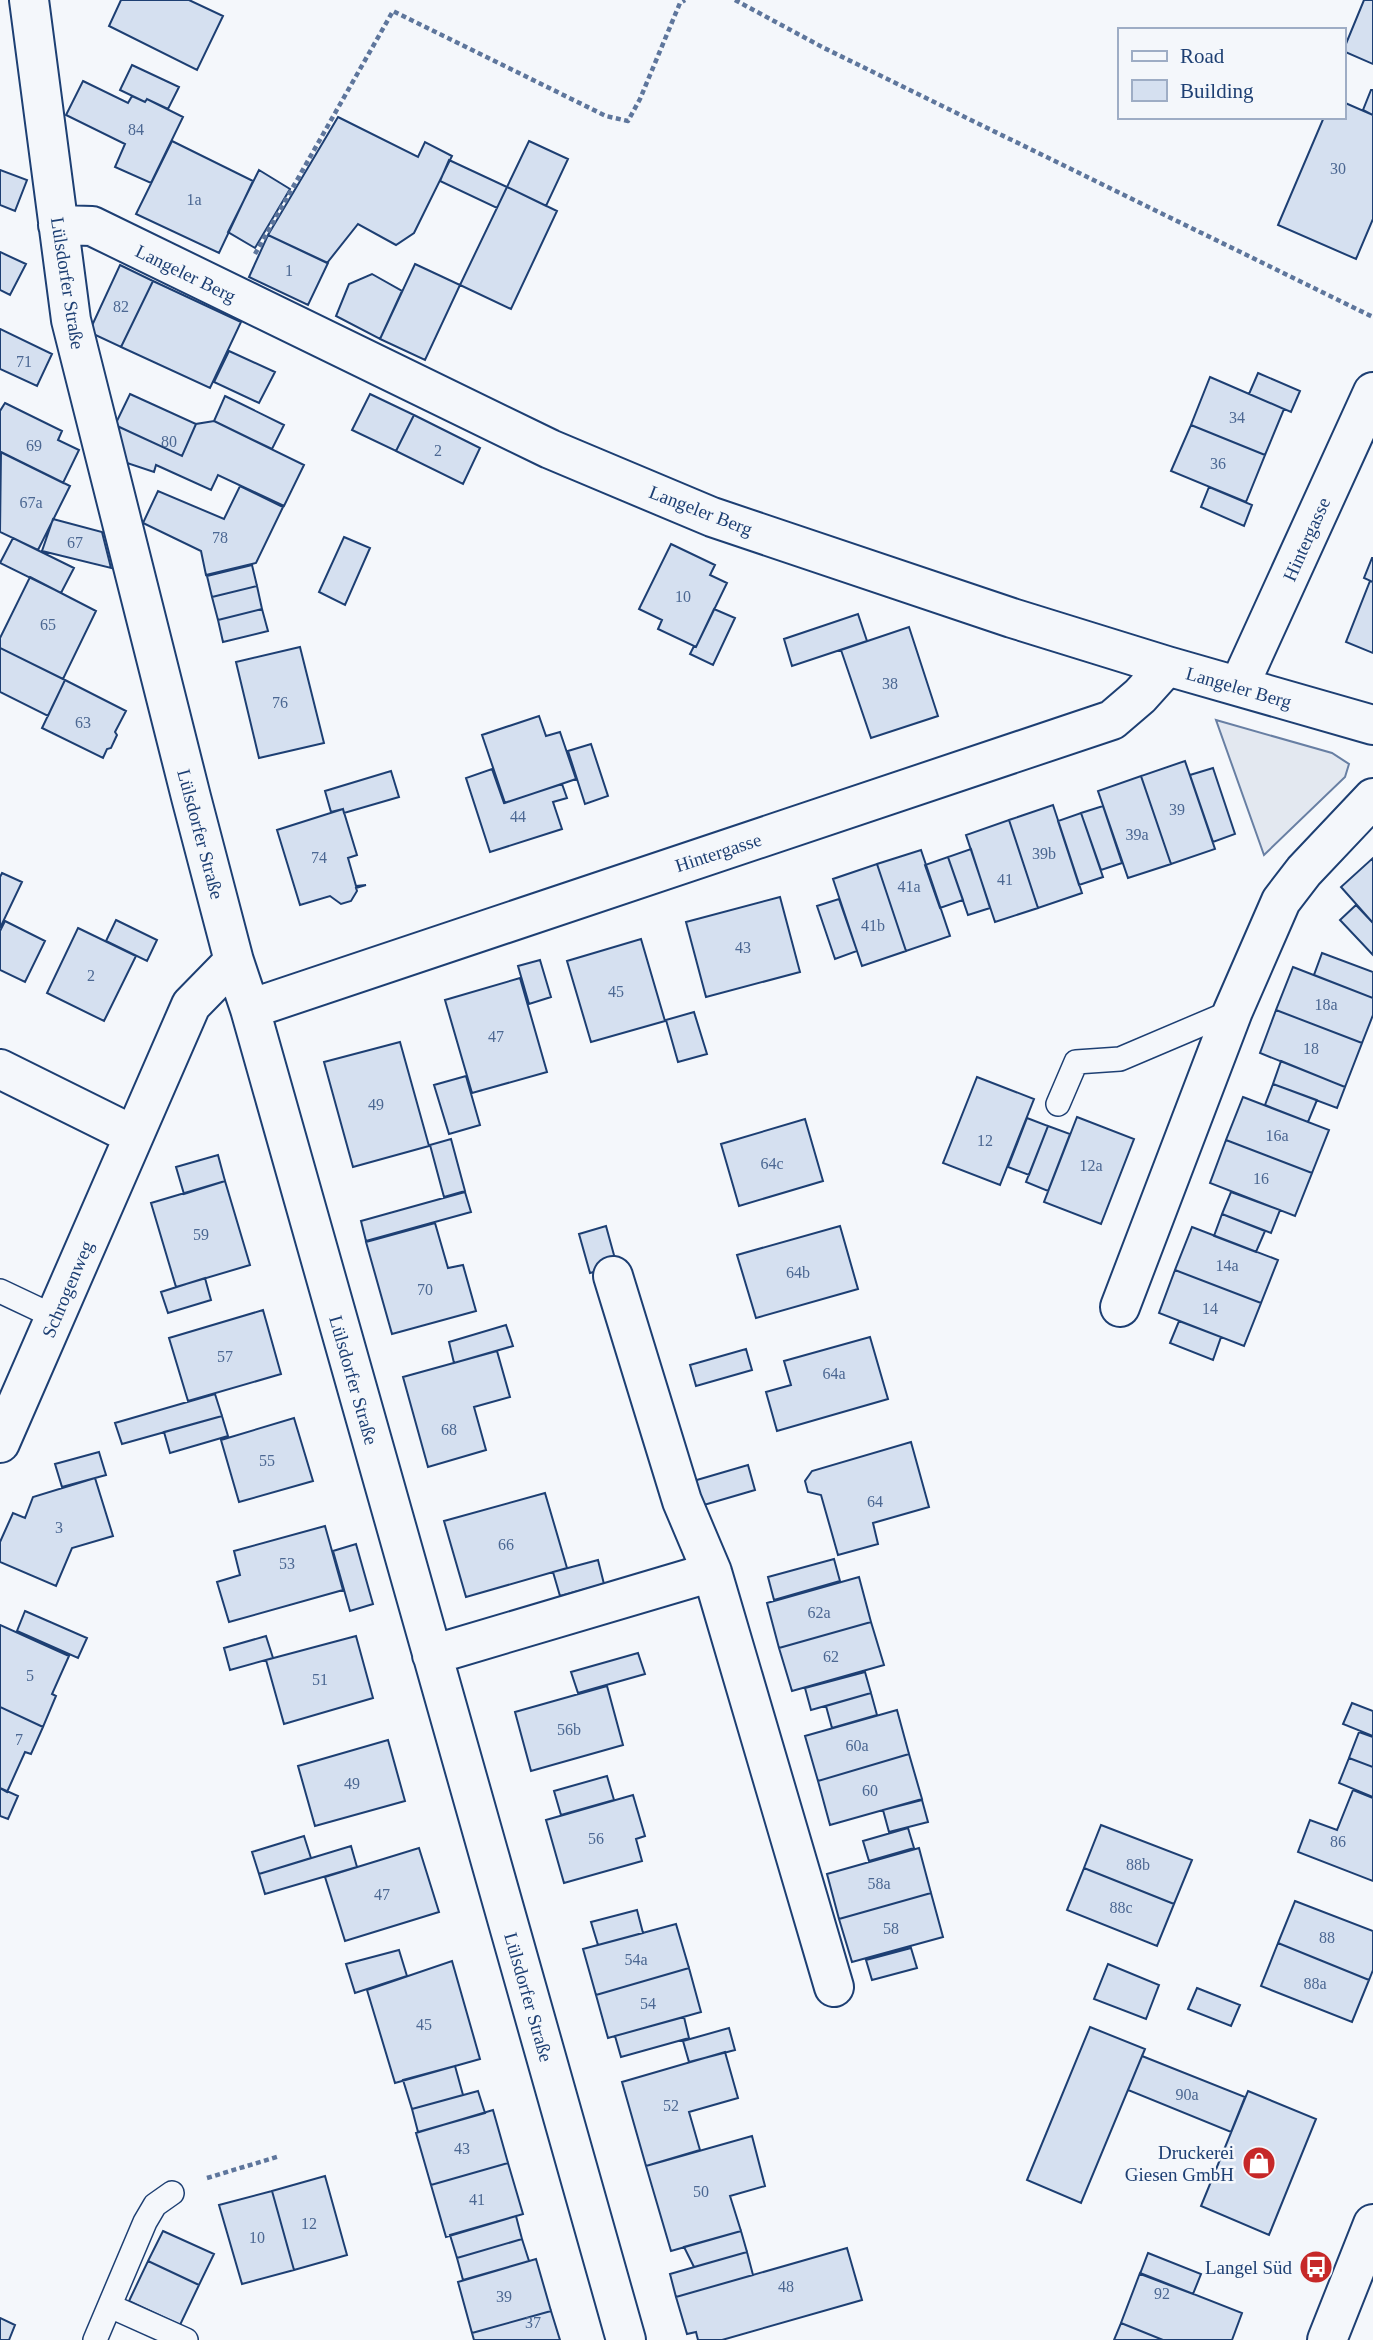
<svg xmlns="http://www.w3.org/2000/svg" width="1373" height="2340" viewBox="0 0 1373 2340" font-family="'Times New Roman',serif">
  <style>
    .parking { fill: #e3e8f0; stroke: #687fa3; stroke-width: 2 }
    .building { fill: #d5e0f0; stroke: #1d3f73; stroke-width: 2 }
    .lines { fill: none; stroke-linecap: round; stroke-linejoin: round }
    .lane-casing { stroke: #1d3f73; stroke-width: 26 }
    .street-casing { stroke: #1d3f73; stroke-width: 42 }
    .secondary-casing { stroke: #1d3f73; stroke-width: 42 }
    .path { stroke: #5e769c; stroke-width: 4.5; stroke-dasharray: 5 3.5; stroke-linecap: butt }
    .lane { stroke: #f4f7fb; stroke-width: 23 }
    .street { stroke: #f4f7fb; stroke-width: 38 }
    .secondary { stroke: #f4f7fb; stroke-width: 38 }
    .labels { text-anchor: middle; stroke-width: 5; stroke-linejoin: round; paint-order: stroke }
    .number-label { font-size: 16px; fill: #4b6792 }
    .street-label { font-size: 19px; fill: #1d3f73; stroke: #f4f7fb }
    .poi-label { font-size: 19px; fill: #1d3f73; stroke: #f4f7fb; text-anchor: end }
  </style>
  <rect width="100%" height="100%" fill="#f4f7fb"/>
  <path class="parking" d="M1216,720L1332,753L1349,764L1345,777L1264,855Z"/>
  <path class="building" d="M121,0H189L223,16L197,70L109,26Z
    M1364,0H1373V64L1343,51Z
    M132,65L179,87L168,109L147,99L145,102L120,90Z
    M83,81L128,103L132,96L145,102L147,99L183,117L151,183L115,167L125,144L66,115Z
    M1371,90H1373V115L1363,110Z
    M1343,102L1373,115V219L1356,259L1278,225L1324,117H1343Z
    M338,117L418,157L425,142L452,156L414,233L396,245L358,224L327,263L268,235Z
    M172,141L253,181L219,253L136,214Z
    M529,141L568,159L546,206L507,187Z
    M449,160L507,187L497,208L440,181Z
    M0,170L27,180L15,211L0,205Z
    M259,170L290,189L255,248L228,232Z
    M507,187L557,211L511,309L460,285Z
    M268,235L328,263L308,305L249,277Z
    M0,252L26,264L10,295L0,290Z
    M415,264L460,285L425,360L380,339Z
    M120,265L153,281L121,347L89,332Z
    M372,274L402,291L380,339L336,316L349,284Z
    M153,281L241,322L210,388L121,347Z
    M0,329L52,354L37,386L0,369Z
    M229,351L275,372L259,403L214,382Z
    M1258,373L1300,391L1291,412L1249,394Z
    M1210,377L1284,409L1265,455L1191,425Z
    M130,394L196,424L182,456L115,425Z
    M370,394L414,415L396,451L352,430Z
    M225,396L284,425L272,449L214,421Z
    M5,403L62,431L58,440L79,450L63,483L0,452V411Z
    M414,415L480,448L463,484L396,451Z
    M214,421L304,465L284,506L218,475L211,490L156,465L154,472L127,463L115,425L182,456L196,424Z
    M1191,425L1265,455L1246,502L1171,471Z
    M1,452L70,486L38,550L0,532Z
    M240,486L283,507L256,563L206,575L201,551L143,523L158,491L224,519Z
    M1209,487L1252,505L1244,526L1201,507Z
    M53,519L102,532L111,568L42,551Z
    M344,537L370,548L345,605L319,592Z
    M13,538L74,568L61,593L0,563Z
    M671,544L715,565L710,575L727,583L696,647L658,629L662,620L639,609Z
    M1372,558H1373V582L1364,578Z
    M252,565L257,586L212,597L207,576Z
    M30,577L96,611L63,679L0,648V638Z
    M1370,581L1373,582V653L1346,642Z
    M257,586L262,609L218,620L212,597Z
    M262,609L268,631L223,642L218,620Z
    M714,609L735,618L713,665L690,654L694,646L696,647Z
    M858,614L867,641L792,666L784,639Z
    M909,627L938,716L871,738L841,650Z
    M300,647L324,743L259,758L236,662Z
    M0,648L65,680L48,716L0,692Z
    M65,680L126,711L115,732L117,735L111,748L107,749L103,758L42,728Z
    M539,716L546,736L560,732L576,779L505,803L482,735Z
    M591,744L608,796L585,804L568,751Z
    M1185,761L1215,849L1171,864L1141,776Z
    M1213,768L1235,834L1213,842L1190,775Z
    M492,769L504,803L562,784L567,798L553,802L562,829L490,852L466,778Z
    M391,771L399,797L344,813L343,809L331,812L325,791Z
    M1141,776L1171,864L1128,878L1098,791Z
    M1053,805L1082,893L1038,908L1009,820Z
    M1103,806L1122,863L1101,870L1081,813Z
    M343,809L357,855L348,858L356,886L366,885L356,888L357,891L351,901L341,904L330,896L300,905L277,830Z
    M1081,813L1103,877L1079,885L1058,821Z
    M1009,820L1038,908L995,922L966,835Z
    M971,849L990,908L968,915L948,857Z
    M921,850L950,936L906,951L877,864Z
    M948,857L963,900L940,908L925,865Z
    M1373,858V923L1341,887Z
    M877,864L906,951L862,966L833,879Z
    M2,873L22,882L0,928V877Z
    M780,897L800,972L706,997L686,922Z
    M839,899L857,951L835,959L817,906Z
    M1356,905L1373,923V955L1340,920Z
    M116,920L157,940L147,961L106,941Z
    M5,921L45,941L25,982L0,970V931Z
    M78,928L136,956L104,1021L47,993Z
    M641,939L665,1021L591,1042L567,961Z
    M1322,953L1373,972V998L1314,975Z
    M540,960L551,997L529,1004L518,966Z
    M1293,967L1373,998V1015L1362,1043L1276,1010Z
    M520,978L547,1072L472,1093L445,1000Z
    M1276,1010L1362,1043L1345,1087L1260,1053Z
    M694,1012L707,1054L678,1062L666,1020Z
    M400,1042L429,1146L353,1167L324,1062Z
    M1281,1061L1345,1087L1337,1108L1273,1084Z
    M466,1076L480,1125L449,1134L434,1085Z
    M977,1077L1034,1099L1000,1185L943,1163Z
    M1273,1084L1317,1100L1308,1122L1265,1105Z
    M1243,1097L1329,1130L1312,1173L1226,1140Z
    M1077,1117L1134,1139L1101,1224L1044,1202Z
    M1027,1118L1048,1126L1029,1175L1008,1167Z
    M805,1119L823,1181L739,1206L721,1144Z
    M1048,1126L1070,1134L1048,1191L1026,1182Z
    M451,1139L465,1191L444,1197L430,1145Z
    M1226,1140L1312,1173L1295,1216L1210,1183Z
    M218,1155L225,1181L184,1194L176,1167Z
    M225,1181L250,1265L176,1287L151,1203Z
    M465,1192L471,1212L366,1241L361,1221Z
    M1231,1192L1280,1210L1271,1233L1222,1214Z
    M1222,1214L1265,1231L1256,1252L1214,1236Z
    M435,1223L448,1268L463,1265L476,1311L392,1334L366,1242Z
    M606,1226L617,1266L590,1273L579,1234Z
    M840,1226L858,1289L756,1318L737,1255Z
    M1192,1227L1278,1260L1261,1303L1175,1270Z
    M1175,1270L1261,1303L1244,1346L1159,1313Z
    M205,1278L211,1300L168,1313L161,1292Z
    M263,1310L281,1374L188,1401L169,1338Z
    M1179,1321L1221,1337L1213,1360L1170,1343Z
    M506,1325L513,1346L454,1363L449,1342Z
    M870,1337L888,1399L777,1431L766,1392L791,1385L784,1361Z
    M746,1349L752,1370L696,1386L690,1365Z
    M497,1351L510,1397L474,1407L486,1450L428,1467L403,1377Z
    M215,1394L222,1416L122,1444L115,1423Z
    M222,1416L228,1436L170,1453L164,1432Z
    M294,1418L313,1481L239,1502L221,1440Z
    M911,1442L929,1507L873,1523L878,1544L838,1555L821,1495L808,1492L805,1481L812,1471Z
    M99,1452L106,1475L62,1487L55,1464Z
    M748,1465L755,1490L697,1507L690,1482Z
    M95,1478L113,1536L72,1548L56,1586L0,1562V1542L13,1513L25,1518L33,1497Z
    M545,1493L567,1568L466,1597L444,1521Z
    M325,1526L343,1590L229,1622L217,1582L240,1575L234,1551Z
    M356,1544L373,1604L350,1611L333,1551Z
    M834,1559L840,1581L774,1600L768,1577Z
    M598,1560L604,1584L560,1596L553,1572Z
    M859,1577L871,1622L779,1648L767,1603Z
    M25,1611L87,1638L78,1658L17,1631Z
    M871,1622L884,1665L792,1691L779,1648Z
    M0,1625L69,1656L52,1694L56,1696L43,1727L0,1707Z
    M266,1636L273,1658L230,1670L224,1648Z
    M356,1636L373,1698L284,1724L266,1660Z
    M638,1653L645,1674L578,1693L571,1672Z
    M865,1672L871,1693L811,1710L805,1688Z
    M607,1686L623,1745L531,1771L515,1712Z
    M871,1693L877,1715L832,1728L826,1706Z
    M1352,1703L1373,1711V1736L1343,1724Z
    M0,1707L43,1727L31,1754L25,1752L7,1792L0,1788Z
    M897,1710L909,1754L818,1781L805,1736Z
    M1359,1732L1373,1737V1767L1349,1758Z
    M388,1740L405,1801L315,1826L298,1766Z
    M909,1754L922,1799L830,1825L818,1781Z
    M1349,1758L1373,1767V1797L1339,1783Z
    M607,1776L614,1800L561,1815L554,1791Z
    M0,1788L18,1796L8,1819L0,1816Z
    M1353,1790L1373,1798V1881L1298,1852L1310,1820L1337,1830Z
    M633,1795L645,1836L636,1839L642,1861L564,1883L546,1820Z
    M922,1800L928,1822L889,1832L883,1810Z
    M1101,1825L1192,1860L1174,1904L1084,1868Z
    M908,1828L914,1848L869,1861L863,1841Z
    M304,1836L311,1858L259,1874L252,1852Z
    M351,1846L357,1867L265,1894L259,1874Z
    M419,1848L439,1912L345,1941L325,1877Z
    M919,1848L931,1893L839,1919L827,1874Z
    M1084,1868L1174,1904L1157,1946L1067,1910Z
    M931,1893L943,1937L852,1962L839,1919Z
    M1295,1901L1373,1931V1970L1369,1980L1278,1943Z
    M637,1910L643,1933L598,1945L591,1922Z
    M676,1924L689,1968L596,1995L583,1949Z
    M1278,1943L1369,1980L1352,2022L1261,1986Z
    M911,1948L917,1968L872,1980L866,1960Z
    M399,1950L407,1976L355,1993L346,1964Z
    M452,1961L480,2059L395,2083L367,1990Z
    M1108,1964L1159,1985L1146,2019L1094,1999Z
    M689,1968L701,2012L608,2038L596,1995Z
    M1197,1988L1240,2005L1231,2026L1188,2009Z
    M684,2017L689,2038L621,2057L615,2036Z
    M1090,2027L1145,2049L1081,2203L1027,2180Z
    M729,2028L735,2050L689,2062L683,2041Z
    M725,2052L738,2098L689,2112L700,2150L646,2166L622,2082Z
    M1142,2056L1245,2097L1231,2132L1128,2090Z
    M455,2066L463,2095L412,2109L403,2080Z
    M478,2091L485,2113L418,2132L412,2109Z
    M1248,2091L1316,2119L1269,2235L1201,2206Z
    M493,2110L508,2163L431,2185L416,2133Z
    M752,2136L765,2186L730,2196L741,2231L671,2251L646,2166Z
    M508,2163L523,2214L446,2237L431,2185Z
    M325,2176L347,2255L294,2270L272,2191Z
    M272,2191L294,2270L242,2284L219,2205Z
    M516,2216L522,2239L457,2258L450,2235Z
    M163,2231L214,2254L199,2285L148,2261Z
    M741,2231L747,2252L694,2267L684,2247Z
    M522,2239L529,2261L463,2280L457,2258Z
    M847,2248L862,2300L722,2340H698L696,2332L687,2334L676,2297Z
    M747,2252L753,2275L676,2297L670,2274Z
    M1148,2253L1201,2274L1193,2294L1140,2274Z
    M536,2259L551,2311L472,2333L458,2282Z
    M148,2261L199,2285L180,2325L129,2301Z
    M1140,2273L1242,2313L1232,2340H1163L1121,2323Z
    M551,2311L560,2340H474L472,2333Z
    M0,2318L15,2325L9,2340H0Z
    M1121,2323L1163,2340H1114Z"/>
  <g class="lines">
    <defs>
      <path id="lane" d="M1058,1104L1076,1062L1120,1059L1233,1011
        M0,1291L55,1317
        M110,2306L186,2340
        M95,2340L145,2222L155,2205L172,2193"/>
      <path id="street" d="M29,0L71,320L191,797L234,961L250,1009L626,2340
        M58,225L92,226L550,449L712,517L1012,618L1167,666L1373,725
        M1239,686L1373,392
        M250,1009L1112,720L1140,696L1167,666
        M0,1069L133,1135
        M613,1276L682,1501L712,1572
        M1120,1307L1233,1011L1281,901L1304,871L1373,798
        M0,1443L191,1005L234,961
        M432,1655L712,1572L834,1987"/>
      <path id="secondary" d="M1327,2340L1373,2224"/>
    </defs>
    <use href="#lane" class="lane-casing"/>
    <use href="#street" class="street-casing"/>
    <use href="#secondary" class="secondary-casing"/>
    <path class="path" d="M735,0L824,48L1373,317
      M255,254L393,11L606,116L628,121L640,99L680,3L685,0
      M207,2178L280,2156"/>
    <use href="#lane" class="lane"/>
    <use href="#street" class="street"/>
    <use href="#secondary" class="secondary"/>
  </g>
  <defs>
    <symbol id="shop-disc" viewBox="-11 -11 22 22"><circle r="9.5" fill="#c62828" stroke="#f4f7fb"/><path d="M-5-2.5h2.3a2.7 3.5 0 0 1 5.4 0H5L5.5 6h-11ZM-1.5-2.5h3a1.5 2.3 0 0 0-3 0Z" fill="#fff"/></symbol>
    <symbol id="bus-disc" viewBox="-11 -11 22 22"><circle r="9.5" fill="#c62828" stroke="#f4f7fb"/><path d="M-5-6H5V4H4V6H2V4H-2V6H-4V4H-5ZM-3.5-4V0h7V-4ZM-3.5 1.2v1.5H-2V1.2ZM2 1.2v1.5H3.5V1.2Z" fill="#fff"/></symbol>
  </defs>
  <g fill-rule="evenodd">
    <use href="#shop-disc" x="1240" y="2144" width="38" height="38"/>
    <use href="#bus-disc" x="1297" y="2248" width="38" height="38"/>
  </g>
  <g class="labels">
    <g class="number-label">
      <text x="136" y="135">84</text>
      <text x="1338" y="174">30</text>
      <text x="194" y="205">1a</text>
      <text x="289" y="276">1</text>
      <text x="121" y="312">82</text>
      <text x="24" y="367">71</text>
      <text x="1237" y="423">34</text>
      <text x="169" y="447">80</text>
      <text x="34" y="451">69</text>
      <text x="438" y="456">2</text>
      <text x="1218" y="469">36</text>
      <text x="31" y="508">67a</text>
      <text x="220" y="543">78</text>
      <text x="75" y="548">67</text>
      <text x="683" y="602">10</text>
      <text x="48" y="630">65</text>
      <text x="890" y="689">38</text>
      <text x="280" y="708">76</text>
      <text x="83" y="728">63</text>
      <text x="1177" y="815">39</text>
      <text x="518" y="822">44</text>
      <text x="1137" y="840">39a</text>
      <text x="1044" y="859">39b</text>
      <text x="319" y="863">74</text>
      <text x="1005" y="885">41</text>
      <text x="909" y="892">41a</text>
      <text x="873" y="931">41b</text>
      <text x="743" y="953">43</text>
      <text x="91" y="981">2</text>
      <text x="616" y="997">45</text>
      <text x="1326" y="1010">18a</text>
      <text x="496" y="1042">47</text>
      <text x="1311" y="1054">18</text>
      <text x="376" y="1110">49</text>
      <text x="1277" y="1141">16a</text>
      <text x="985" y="1146">12</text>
      <text x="772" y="1169">64c</text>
      <text x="1091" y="1171">12a</text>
      <text x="1261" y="1184">16</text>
      <text x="201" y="1240">59</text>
      <text x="1227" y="1271">14a</text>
      <text x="798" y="1278">64b</text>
      <text x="425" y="1295">70</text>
      <text x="1210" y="1314">14</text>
      <text x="225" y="1362">57</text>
      <text x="834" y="1379">64a</text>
      <text x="449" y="1435">68</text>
      <text x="267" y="1466">55</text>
      <text x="875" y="1507">64</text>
      <text x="59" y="1533">3</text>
      <text x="506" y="1550">66</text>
      <text x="287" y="1569">53</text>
      <text x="819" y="1618">62a</text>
      <text x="831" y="1662">62</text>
      <text x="30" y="1681">5</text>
      <text x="320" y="1685">51</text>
      <text x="569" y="1735">56b</text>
      <text x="19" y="1745">7</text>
      <text x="857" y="1751">60a</text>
      <text x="352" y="1789">49</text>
      <text x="870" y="1796">60</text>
      <text x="596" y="1844">56</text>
      <text x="1338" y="1847">86</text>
      <text x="1138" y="1870">88b</text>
      <text x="879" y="1889">58a</text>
      <text x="382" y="1900">47</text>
      <text x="1121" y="1913">88c</text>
      <text x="891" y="1934">58</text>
      <text x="1327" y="1943">88</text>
      <text x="636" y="1965">54a</text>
      <text x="1315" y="1989">88a</text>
      <text x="648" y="2009">54</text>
      <text x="424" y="2030">45</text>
      <text x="1187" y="2100">90a</text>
      <text x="671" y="2111">52</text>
      <text x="462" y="2154">43</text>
      <text x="701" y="2197">50</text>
      <text x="477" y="2205">41</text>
      <text x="309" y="2229">12</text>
      <text x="257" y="2243">10</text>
      <text x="786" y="2292">48</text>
      <text x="1162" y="2299">92</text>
      <text x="504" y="2302">39</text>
      <text x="533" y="2328">37</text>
    </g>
    <g class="street-label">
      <text transform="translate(186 273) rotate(26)" y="7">Langeler Berg</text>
      <text transform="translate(68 283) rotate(81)" y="7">Lülsdorfer Straße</text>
      <text transform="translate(701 510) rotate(21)" y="7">Langeler Berg</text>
      <text transform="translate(1306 539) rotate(-66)" y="7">Hintergasse</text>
      <text transform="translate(1239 687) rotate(16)" y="7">Langeler Berg</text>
      <text transform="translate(201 834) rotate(75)" y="7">Lülsdorfer Straße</text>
      <text transform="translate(718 852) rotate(-18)" y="7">Hintergasse</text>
      <text transform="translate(67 1289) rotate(-67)" y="7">Schrogenweg</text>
      <text transform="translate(354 1380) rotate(74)" y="7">Lülsdorfer Straße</text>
      <text transform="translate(529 1997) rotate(74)" y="7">Lülsdorfer Straße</text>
    </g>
    <g class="poi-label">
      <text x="1234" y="2159">Druckerei<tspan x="1234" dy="22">Giesen GmbH</tspan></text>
      <text x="1292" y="2274">Langel Süd</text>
    </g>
  </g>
  <rect x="1118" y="28" width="228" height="91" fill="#f4f7fb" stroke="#9eadc5" stroke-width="2"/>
  <rect x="1132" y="51" width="35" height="10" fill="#f4f7fb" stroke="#9eadc5" stroke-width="2"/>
  <text x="1180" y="63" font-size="21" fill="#1d3f73">Road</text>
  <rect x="1132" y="80" width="35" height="21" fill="#d5e0f0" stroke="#9eadc5" stroke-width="2"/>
  <text x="1180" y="98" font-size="21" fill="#1d3f73">Building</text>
</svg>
